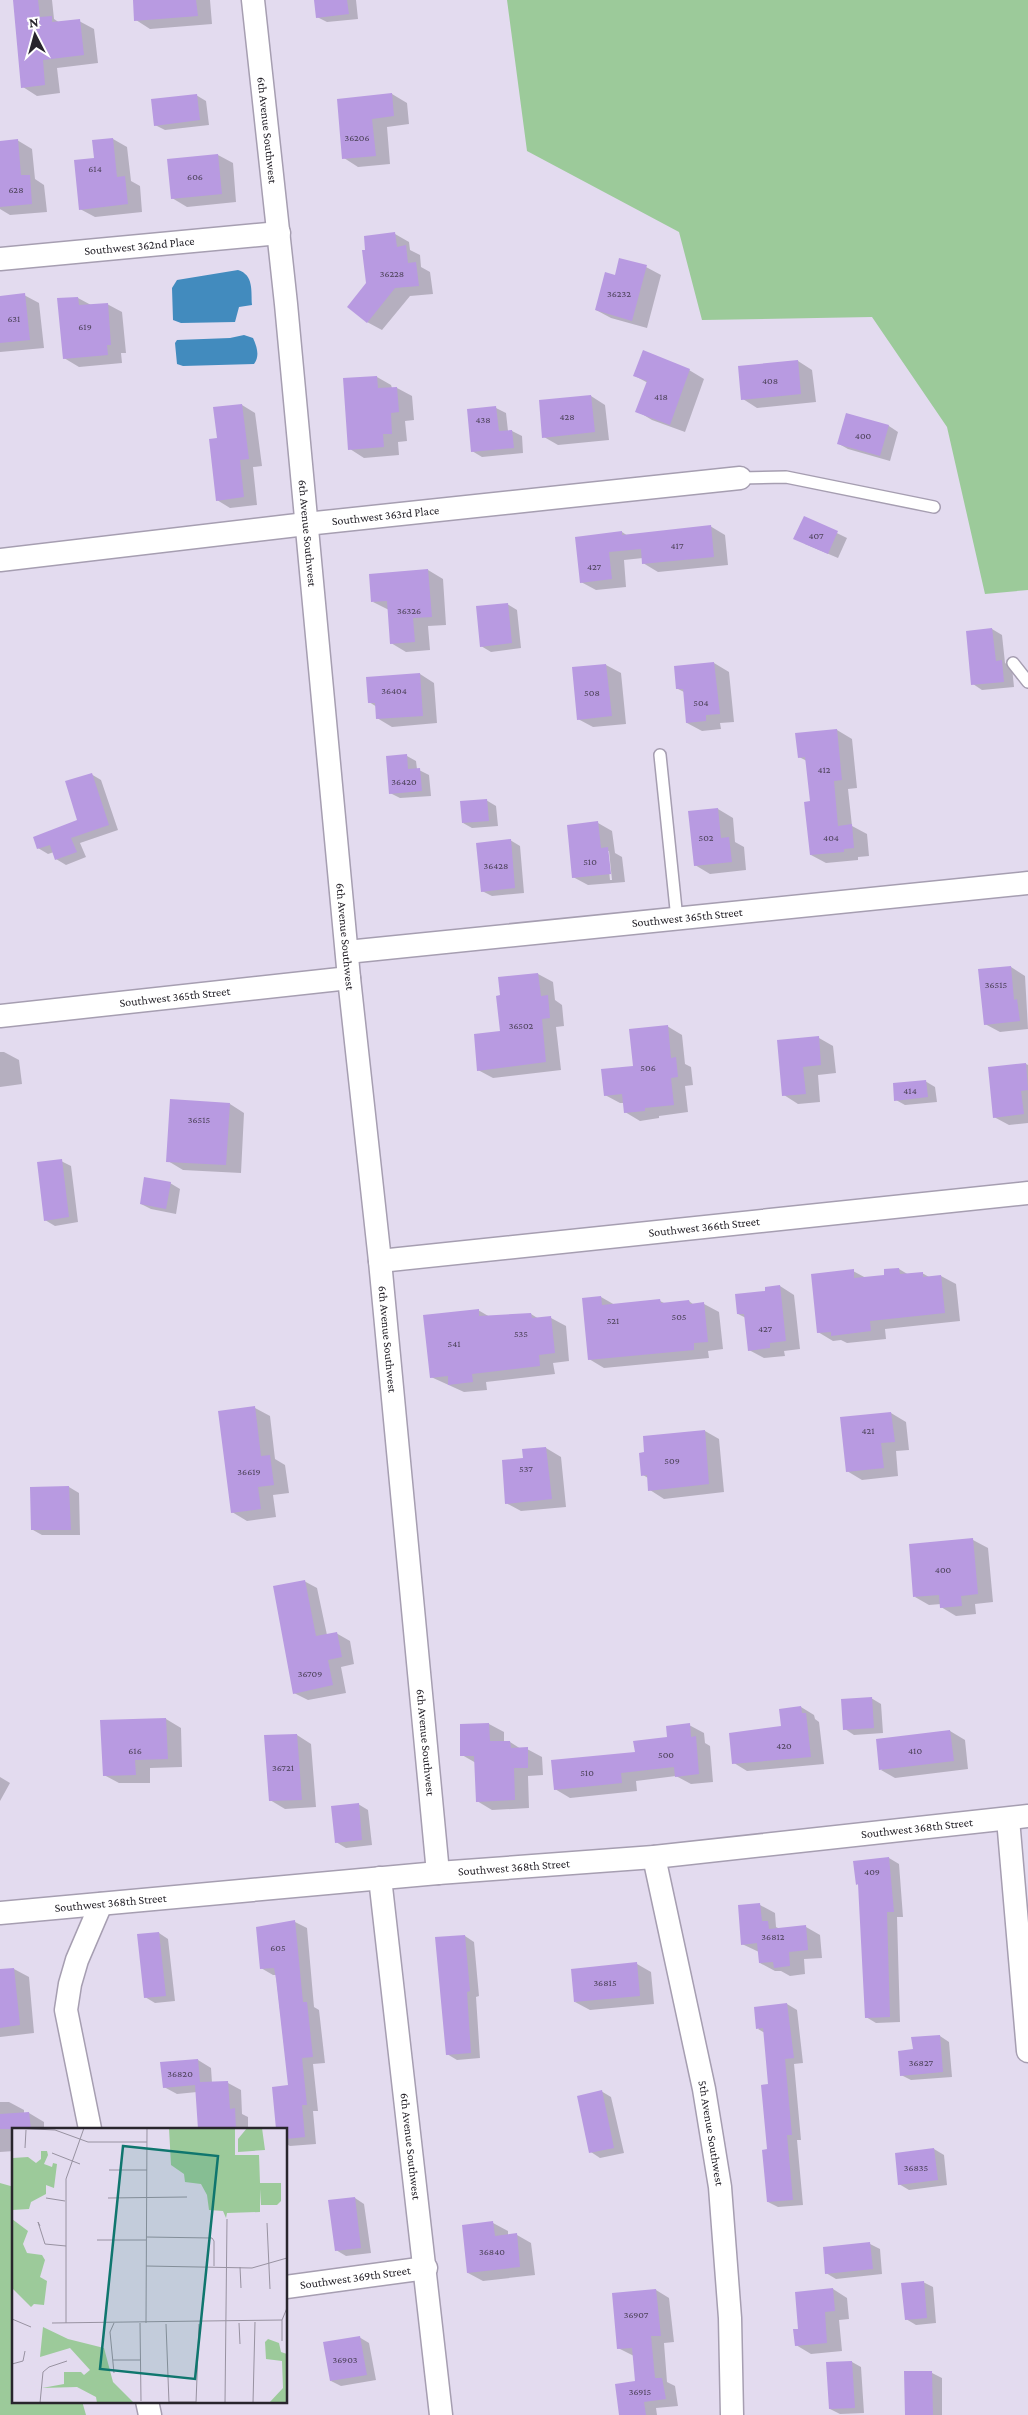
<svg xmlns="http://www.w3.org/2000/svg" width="1028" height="2415" viewBox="0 0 1028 2415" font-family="'Crimson Pro',serif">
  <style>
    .green { fill: #9cca9a }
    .water { fill: #428bbe }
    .shadow { fill: #0003; fill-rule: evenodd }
    .building { fill: #b89ae1 }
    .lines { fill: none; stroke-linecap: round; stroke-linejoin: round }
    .lane-casing { stroke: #a69eb1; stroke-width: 14 }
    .street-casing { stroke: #a69eb1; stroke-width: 25 }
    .lane { stroke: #fff; stroke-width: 11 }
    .street { stroke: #fff; stroke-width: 22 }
    .labels { text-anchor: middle; stroke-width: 4.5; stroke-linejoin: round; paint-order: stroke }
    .number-label { font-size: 10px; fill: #4c4259 }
    .street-label { font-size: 12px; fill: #28252c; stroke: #fff }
    .inset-road { fill: none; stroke: #9892a1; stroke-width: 1 }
    .view { fill: #0f766e; fill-opacity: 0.15; stroke: #0f766e; stroke-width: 2.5 }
    .inset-edge { fill: none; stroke: #28252c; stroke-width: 2.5 }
  </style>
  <rect width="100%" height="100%" fill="#e3dbef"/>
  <path class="green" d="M507,0H1028V590L985,594L947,427L872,317L702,320L679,232L527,151Z
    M0,2183L14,2187V2401H82L86,2415H0Z"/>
  <path class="water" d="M238,270C254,275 251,291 252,305L239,307L235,322L181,323L173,320L172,288L177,280Z
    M244,335L253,338C257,347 260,356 254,364L183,366L177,364L175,343L177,340L230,338Z"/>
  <path class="shadow" d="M14,0H52L54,19L60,23L79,21L94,29L98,63L57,68L60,93L37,96L23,87Z
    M134,0H210L212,24L150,29L136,20Z
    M316,0H356L358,19L327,22L317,17Z
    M392,94L407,103L409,124L387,127L390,164L358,167L344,158L338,100Z
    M196,95L206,101L209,125L165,130L155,125Z
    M113,139L127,147L131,181L140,186L142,212L95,217L80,209L95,159Z
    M17,140L32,149L35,179L44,185L47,212L10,215L0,209V142Z
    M218,155L233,163L236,202L187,207L172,198Z
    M395,234L409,242L410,250L420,255L421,267L430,272L433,294L410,296L382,330L367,322V283Z
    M646,267L661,275L647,328L611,318L596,310L616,277Z
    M24,295L39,303L44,348L0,352V297Z
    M78,298L91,305L107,304L122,312L126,353H121L122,363L79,367L64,358Z
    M798,361L812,370L816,402L757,408L743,399Z
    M689,370L704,379L685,432L652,420L637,411L648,383L635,376Z
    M377,377L391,385L392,388H397L412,396L414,420L405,421L407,441L398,442L399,455L364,458L350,449Z
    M591,396L605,405L609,440L558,445L544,437Z
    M242,405L255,413L262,466L253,467L257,505L230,508L217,500L218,439Z
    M496,408L506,413L508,431H512L522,436L523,453L482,457L472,451Z
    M847,414L889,426L898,432L890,461L848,449L839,444Z
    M804,517L847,538L838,558L805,544Z
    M710,526L725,535L728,565L658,572L643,563V558L624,560L626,587L596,590L581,582L622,532L628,536Z
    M428,570L443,579L446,625L428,626L430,650L406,652L391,643L389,610L373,602Z
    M507,604L517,610L521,648L491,652L481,646Z
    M992,629L1002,635L1005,663L1012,667L1014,687L982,690L973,684L967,632Z
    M714,663L729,672L734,722L720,723L721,729L702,731L687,723L684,692L678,689Z
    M606,665L621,673L626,724L593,727L578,719L573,668Z
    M420,674L434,683L437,723L392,727L377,718V707L369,702Z
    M837,730L852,739L857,788L848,789L852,826L867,834L869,856L858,857V860L826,863L811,855V802L807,761L799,757Z
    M407,756L416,761L417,769L429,775L431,796L400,798L390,793Z
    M91,774L101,780L118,830L80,843L86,857L66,865L56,859L54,852L48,854L38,848L79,820Z
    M486,800L496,806L498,826L472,828L463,823Z
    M718,809L733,818L735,842L744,847L746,870L710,874L695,865Z
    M598,823L612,831L615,853L622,857L625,882L588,885L573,877ZM607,851H609L612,880H610Z
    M510,840L520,846L524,893L492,896L482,891Z
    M1011,967L1025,976L1028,1029L1000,1032L985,1024Z
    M538,974L553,982L555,1000L562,1005L564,1026L556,1027L561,1070L493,1078L478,1070Z
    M667,1026L682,1035L685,1064L691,1067L693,1085L685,1086L688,1112L659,1116V1118L640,1121L625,1112L624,1103H620L605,1095L635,1067Z
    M819,1038L833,1046L836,1073L818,1075L820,1102L798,1104L784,1095Z
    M0,1052H4L19,1060L22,1084L0,1087Z
    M1026,1064L1028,1065V1123L1009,1125L994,1117Z
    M925,1081L935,1087L937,1102L905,1105L896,1100Z
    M230,1104L244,1113L241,1173L183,1170L168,1161Z
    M61,1161L71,1166L78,1222L55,1226L45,1220Z
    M170,1183L180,1189L176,1214L151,1209L141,1204Z
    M899,1269L909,1275L922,1273L929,1277L941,1276L956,1284L960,1321L885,1329L886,1339L847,1343L841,1340L833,1341L818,1332L853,1271L866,1278L886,1276Z
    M780,1286L794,1295L800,1349L784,1351L785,1356L764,1358L749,1350L746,1318L738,1314L766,1292Z
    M601,1297L615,1305L660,1301L666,1304L689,1301L694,1305L704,1304L719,1312L723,1349L708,1351L709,1358L604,1368L589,1359Z
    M478,1310L490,1317L531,1314L539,1319L551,1318L566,1326L569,1361L553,1363L555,1374L486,1382L487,1390L464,1392L431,1377Z
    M255,1408L270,1416L275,1459L285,1465L289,1493L273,1495L276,1517L247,1521L232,1512Z
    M891,1413L906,1422L909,1450L896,1451L898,1476L862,1480L847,1471L842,1418Z
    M705,1431L719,1439L724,1492L664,1499L650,1490L648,1478L643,1475Z
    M546,1448L561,1457L566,1507L521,1511L506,1503L524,1459L523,1451Z
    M69,1487L79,1493L80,1535H42L33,1530L31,1488Z
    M973,1540L988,1548L993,1602L975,1604L976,1614L956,1616L941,1607V1604L929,1605L915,1597Z
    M304,1581L317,1588L327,1635L336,1633L350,1641L354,1664L341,1667L346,1693L308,1700L294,1693Z
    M871,1698L881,1704L883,1733L854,1735L845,1729Z
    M801,1707L814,1715L815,1719L819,1722L824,1764L747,1771L734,1763L782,1728Z
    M166,1719L181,1728L182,1767L150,1768V1783H119L104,1775L102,1722Z
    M489,1724L504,1732V1742H510L521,1749H527L542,1757L543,1775L528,1776L529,1808L492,1810L477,1801L476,1763L462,1755L461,1725Z
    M689,1725L704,1733L705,1743L710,1746L713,1782L691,1784L676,1776L636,1781L637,1791L570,1798L555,1789L668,1738Z
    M950,1731L965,1740L968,1769L895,1778L881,1770Z
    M297,1735L311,1744L316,1807L285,1809L270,1800Z
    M0,1777L10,1783L0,1801Z
    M358,1804L368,1810L372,1845L346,1848L336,1842Z
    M889,1858L899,1864L903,1917H897L900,2022L876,2023L866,2017L859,1885L857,1884Z
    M760,1905L775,1913L776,1927L780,1929L806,1927L820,1935L822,1958L804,1959L805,1974L790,1976L781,1971H775L760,1963L759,1952L742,1944Z
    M295,1922L307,1928L314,2007L319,2010L325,2063L313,2064L318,2111H313L316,2144L290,2146L286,2144L289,2086L276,1975H273L261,1968Z
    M159,1933L168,1939L175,2001L155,2003L145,1997Z
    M465,1936L474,1942L479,1996L476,1997L480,2058L457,2060L447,2054Z
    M637,1964L651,1972L654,2004L590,2010L575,2002Z
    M14,1969L29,1977L34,2033L0,2037V1970Z
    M787,2004L797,2010L803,2063L794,2064L801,2140H797L803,2205L778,2207L768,2202L770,2085L765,2033L758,2029Z
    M940,2036L949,2042L952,2077L911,2080L901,2075L914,2051Z
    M198,2060L211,2068L212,2083H228L241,2090L242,2114L248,2117V2129H199L197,2092L177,2094L164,2087Z
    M601,2091L611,2097L624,2153L600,2158L591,2152Z
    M0,2102H9L24,2110V2114L29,2113L44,2122V2129H14V2151L0,2152Z
    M934,2149L944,2155L947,2185L909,2190L899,2184Z
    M355,2198L364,2204L371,2253L346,2256L336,2250Z
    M493,2223L508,2231V2236L517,2235L531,2243L535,2275L483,2281L468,2273Z
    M870,2244L880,2249L882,2274L836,2279L826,2273Z
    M923,2282L933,2287L936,2323L916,2325L906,2319Z
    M833,2289L847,2298L849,2319L839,2320L842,2351L811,2354L796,2345L800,2330Z
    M656,2290L669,2298L674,2342L664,2343L667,2382L675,2386L678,2406L656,2408L657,2415H620L636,2382L634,2356L618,2348Z
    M359,2337L369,2343L376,2380L341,2386L331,2381Z
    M852,2362L861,2367L864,2413L840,2414L830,2409Z
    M932,2373L942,2378V2415H906Z"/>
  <path class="building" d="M13,0H38L40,17L52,16V22L80,19L84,55L43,60L45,85L21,88Z
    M133,0H196L198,16L134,21Z
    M314,0H347L349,14L316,18Z
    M392,93L394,116L372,119L376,156L342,159L337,99Z
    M197,94L200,120L154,126L151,99Z
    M113,138L117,177L125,176L128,204L79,210L74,160L94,158L92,140Z
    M18,139L21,175H30L32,204L0,207V141Z
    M218,154L222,194L171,199L167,159Z
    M395,232L397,247L406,245L408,263L416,262L419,286L395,288L367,323L347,307L366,283L362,250H365L364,236Z
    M619,258L647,265L632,321L595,310L605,272L615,275Z
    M25,293L30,340L0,343V296Z
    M78,297L79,305L108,303L111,345H107L108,355L63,359L57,298Z
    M643,350L690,369L670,425L635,412L647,381L633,376Z
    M798,360L801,394L741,400L738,366Z
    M377,376L378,388L397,387L399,412L391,413L392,434H383L384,447L348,450L343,378Z
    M591,395L595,432L542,438L539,400Z
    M242,404L249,459L240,460L244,497L216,501L209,439L217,438L213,407Z
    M496,406L499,431L512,430L514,448L471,452L467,409Z
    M846,413L889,425L880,456L837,444Z
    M804,516L838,531L828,554L793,539Z
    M711,525L714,557L642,564L641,549L609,552L612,579L580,583L575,537L622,531V535Z
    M428,569L432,617L413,618L415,642L390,644L387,601L371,602L369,574Z
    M508,603L512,643L480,647L476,606Z
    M992,628L996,661L1002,660L1004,682L971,685L966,631Z
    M714,662L720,714L706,715V721L686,723L683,689H676L674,666Z
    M606,664L612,716L577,720L572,667Z
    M420,673L423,716L376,719L375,703H368L366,677Z
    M837,729L842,780L834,781L838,826L852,824L854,848L844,849V852L810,855L804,802L810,801L805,757L798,758L795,733Z
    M407,754L408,769L420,768L422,791L389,794L386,756Z
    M92,773L109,825L71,838L77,852L55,860L50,845L37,849L33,837L77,820L65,781Z
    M487,799L489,821L462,823L460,801Z
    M718,808L721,838L729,837L732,862L694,866L688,811Z
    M598,821L601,848L608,847L611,874L572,878L567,825Z
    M511,839L515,888L481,892L476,843Z
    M1011,966L1014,1000L1017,999L1020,1021L984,1025L978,969Z
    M538,973L541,996L548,995L550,1018L542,1019L546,1062L477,1071L474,1034L500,1031L496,996L500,995L498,977Z
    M668,1025L671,1058L676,1057L678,1077L671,1078L674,1105L645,1108V1111L624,1113L622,1094L604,1096L601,1069L633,1066L629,1029Z
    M819,1036L821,1065L803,1067L806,1094L782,1096L777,1040Z
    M1026,1063L1028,1090L1021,1091L1024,1114L993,1118L988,1067Z
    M926,1080L928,1097L894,1101L893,1083Z
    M170,1099L230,1103L226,1165L166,1162Z
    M62,1159L69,1217L44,1221L37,1162Z
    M144,1177L171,1182L166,1209L140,1204Z
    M899,1268L900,1274L923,1272V1277L941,1275L945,1313L870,1321L871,1331L831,1336V1332L817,1333L811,1274L854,1269V1278L884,1275V1269Z
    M780,1285L786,1341L770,1343V1348L748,1351L744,1314H737L735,1294L765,1291V1287Z
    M601,1296L602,1305L660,1299L661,1303L689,1300L690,1304L704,1302L708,1342L694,1343V1350L588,1360L582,1298Z
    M479,1309V1316L531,1313L532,1318L551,1316L555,1353L539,1355L540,1366L472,1374L473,1382L448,1385V1376L430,1378L423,1315Z
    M255,1406L261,1456L270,1455L274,1485L258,1487L261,1509L231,1513L218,1411Z
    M891,1412L895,1442L881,1443L884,1468L846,1472L840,1417Z
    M705,1430L709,1484L648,1491L647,1475L641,1476L639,1453L644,1452L643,1436Z
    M546,1447L552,1499L505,1504L502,1460L523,1458L522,1449Z
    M69,1486L71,1530H31L30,1487Z
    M973,1538L978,1594L961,1596L962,1606L940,1608L939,1595L913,1597L909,1544Z
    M305,1580L316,1636L337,1632L342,1657L328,1660L333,1685L293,1694L273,1586Z
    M872,1697L874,1728L843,1730L841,1699Z
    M801,1706L802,1713H806L811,1757L732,1764L729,1733L781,1726L779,1709Z
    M166,1718L168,1759L135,1760L136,1775L103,1776L100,1720Z
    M489,1723L490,1741H510L511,1748L528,1747V1768H514L515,1800L476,1802L474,1756H460V1724Z
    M690,1723L691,1737L696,1736L699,1774L675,1777L674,1767L621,1773L622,1783L554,1790L551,1760L635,1752L633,1741L667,1737L666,1726Z
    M950,1730L954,1761L879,1770L876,1739Z
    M297,1734L302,1800L269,1801L264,1735Z
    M359,1803L362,1840L335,1843L331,1806Z
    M889,1857L894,1912H887L890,2017L865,2018L858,1884L856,1885L853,1861Z
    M760,1903L762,1921H768L769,1929L806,1925L808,1950L789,1952L790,1966L774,1968L773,1962L759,1963L757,1943L741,1945L738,1905Z
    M295,1920L303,2002H307L313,2057L302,2058L307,2105H302L305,2137L286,2139V2129H276L272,2087L288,2085L276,1979L274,1968L260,1969L256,1927Z
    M159,1932L166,1996L144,1998L137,1934Z
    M465,1935L470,1991L467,1992L471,2053L446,2055L435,1937Z
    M637,1962L640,1996L574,2002L571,1969Z
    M14,1968L20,2025L0,2028V1969Z
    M787,2003L794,2058L785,2059L792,2135H787L793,2200L767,2202L762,2150L767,2149L761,2085L768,2084L763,2028L756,2029L754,2007Z
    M940,2035L943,2072L900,2076L898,2051L913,2049L911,2037Z
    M198,2059L200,2082L228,2081L230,2109L235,2108L236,2129H198L195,2085L163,2088L160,2062Z
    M602,2090L614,2148L589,2153L577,2096Z
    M29,2112L31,2129H0V2114Z
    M934,2148L938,2180L898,2185L895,2153Z
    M355,2197L361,2248L335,2251L328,2200Z
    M493,2221L495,2236L517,2233L520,2267L467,2273L462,2225Z
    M870,2242L873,2269L825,2274L823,2247Z
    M924,2281L927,2318L905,2320L901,2283Z
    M833,2288L835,2311L825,2312L827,2343L795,2346L793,2329H798L795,2292Z
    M656,2289L661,2336H651L655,2378H662L666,2399L644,2402L646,2415H619L615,2384L635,2381L632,2348L617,2349L612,2293Z
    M360,2336L367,2375L330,2381L323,2342Z
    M852,2361L855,2408L829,2409L826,2362Z
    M904,2371H932L933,2415H905Z"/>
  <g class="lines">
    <defs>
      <path id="lane" d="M740,478L786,477L934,507
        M1013,663L1028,682
        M660,755L677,919"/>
      <g id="street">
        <path id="s1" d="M253,0L286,304L349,978L380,1261L438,1873"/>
        <path id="s2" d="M0,259L279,233"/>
        <path id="s3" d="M0,560L306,524L740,478"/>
        <path id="s4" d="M347,952L1028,883"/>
        <path id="s5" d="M0,1016L349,978"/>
        <path id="s6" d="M380,1261L1028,1193"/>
        <path d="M1008,1819L1028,2051"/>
        <path id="s7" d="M654,1857L704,2089L720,2187L730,2318L732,2415"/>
        <path id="s8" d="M380,1878L441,2415"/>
        <path id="s9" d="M0,1913L438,1873L654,1857L1028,1816"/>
        <path d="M90,2129L66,2010L70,1984L77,1960L101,1904"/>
        <path id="s10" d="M286,2287L426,2268"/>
        <path d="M147,2401L150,2415"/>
      </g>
    </defs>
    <use href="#lane" class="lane-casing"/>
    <use href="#street" class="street-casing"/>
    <use href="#lane" class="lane"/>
    <use href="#street" class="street"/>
  </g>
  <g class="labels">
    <g class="number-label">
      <text x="357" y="141">36206</text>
      <text x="95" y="172">614</text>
      <text x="195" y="180">606</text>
      <text x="16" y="193">628</text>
      <text x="392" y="277">36228</text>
      <text x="619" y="297">36232</text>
      <text x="14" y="322">631</text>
      <text x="85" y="330">619</text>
      <text x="770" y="384">408</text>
      <text x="661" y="400">418</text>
      <text x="567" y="420">428</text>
      <text x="483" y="423">438</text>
      <text x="863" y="439">400</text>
      <text x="816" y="539">407</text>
      <text x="677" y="549">417</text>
      <text x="594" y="570">427</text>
      <text x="409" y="614">36326</text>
      <text x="394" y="694">36404</text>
      <text x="592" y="696">508</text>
      <text x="701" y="706">504</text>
      <text x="824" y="773">412</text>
      <text x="404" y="785">36420</text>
      <text x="706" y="841">502</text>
      <text x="831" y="841">404</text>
      <text x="590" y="865">510</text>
      <text x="496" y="869">36428</text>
      <text x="996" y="988">36515</text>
      <text x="521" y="1029">36502</text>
      <text x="648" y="1071">506</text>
      <text x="910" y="1094">414</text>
      <text x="199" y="1123">36515</text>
      <text x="679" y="1320">505</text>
      <text x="613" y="1324">521</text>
      <text x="765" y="1332">427</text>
      <text x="521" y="1337">535</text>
      <text x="454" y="1347">541</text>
      <text x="868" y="1434">421</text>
      <text x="672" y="1464">509</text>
      <text x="526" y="1472">537</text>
      <text x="249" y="1475">36619</text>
      <text x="943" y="1573">400</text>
      <text x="310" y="1677">36709</text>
      <text x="784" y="1749">420</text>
      <text x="135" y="1754">616</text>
      <text x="915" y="1754">410</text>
      <text x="666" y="1758">500</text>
      <text x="283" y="1771">36721</text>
      <text x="587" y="1776">510</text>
      <text x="872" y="1875">409</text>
      <text x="773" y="1940">36812</text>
      <text x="278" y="1951">605</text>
      <text x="605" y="1986">36815</text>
      <text x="921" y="2066">36827</text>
      <text x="180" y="2077">36820</text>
      <text x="916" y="2171">36835</text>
      <text x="492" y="2255">36840</text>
      <text x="636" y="2318">36907</text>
      <text x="345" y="2363">36903</text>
      <text x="640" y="2395">36915</text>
    </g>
    <g class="street-label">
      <text dy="4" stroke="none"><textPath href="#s1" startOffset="131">6th Avenue Southwest</textPath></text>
      <text dy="4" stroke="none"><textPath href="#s2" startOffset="140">Southwest 362nd Place</textPath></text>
      <text dy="4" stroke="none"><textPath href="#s3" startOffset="388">Southwest 363rd Place</textPath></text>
      <text dy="4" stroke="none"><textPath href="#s1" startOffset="536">6th Avenue Southwest</textPath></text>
      <text dy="4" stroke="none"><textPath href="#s4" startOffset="342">Southwest 365th Street</textPath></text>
      <text dy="4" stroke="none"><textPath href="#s1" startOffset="941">6th Avenue Southwest</textPath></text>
      <text dy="4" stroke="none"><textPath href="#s5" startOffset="176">Southwest 365th Street</textPath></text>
      <text dy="4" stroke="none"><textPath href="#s6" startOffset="326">Southwest 366th Street</textPath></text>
      <text dy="4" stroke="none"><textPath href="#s1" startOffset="1346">6th Avenue Southwest</textPath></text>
      <text dy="4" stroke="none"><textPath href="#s1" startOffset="1751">6th Avenue Southwest</textPath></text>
      <text dy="4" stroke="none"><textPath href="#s9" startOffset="921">Southwest 368th Street</textPath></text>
      <text dy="4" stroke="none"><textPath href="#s9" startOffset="516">Southwest 368th Street</textPath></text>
      <text dy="4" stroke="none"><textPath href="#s9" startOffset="111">Southwest 368th Street</textPath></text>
      <text dy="4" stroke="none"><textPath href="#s7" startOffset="282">5th Avenue Southwest</textPath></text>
      <text dy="4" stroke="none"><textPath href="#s8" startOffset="270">6th Avenue Southwest</textPath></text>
      <text dy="4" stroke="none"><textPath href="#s10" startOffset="70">Southwest 369th Street</textPath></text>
    </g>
  </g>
  <g transform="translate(12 2128)">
    <rect width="275" height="275" fill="#e3dbef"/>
    <path d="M157,0H223V27H247L248,55H269V73L265,77H249L248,61V84L215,85L214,90L211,83L197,82L195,67L189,56L173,54L172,46L159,37ZM235,0H250L253,22L226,24V11ZM29,23H35L36,27L32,36L40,39L41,35L45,36L42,60L34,57V66L19,74L17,81L0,82V26L1,30L16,29L24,35L29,31ZM0,91L16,103L11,116L15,125L30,127L33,132L28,149L35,153L32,177L22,176L19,179L0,160ZM31,199L56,211L92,220L101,254L122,275H85L84,269L65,259L30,260L52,256V244H69L72,247L78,242L58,220L28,229ZM256,211L267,215L269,224L275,226V275H257L271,260L270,233L254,231L253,214Z" fill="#9cca9a"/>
    <path class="inset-road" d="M2,0L43,2L76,14H135M13,20L14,2M40,25L68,36M97,42H135M34,70L53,73M96,70L175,69M255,95L258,161M28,98L26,94L33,116L54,118M134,109L200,110L202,113V138M85,112H134M134,138L240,140L275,130M228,139L229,160M0,191L19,199M40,195L270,192M54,195V51L72,0M128,195L129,273M134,195L135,0M227,195L228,216M154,196L157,275M270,213V192L275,180M101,232H129M0,236L11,233L13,223M102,245L98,204L102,195M157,274H184M28,275L31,244L37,239L55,233M184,275L187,196M213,275L215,91M241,275L243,194"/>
    <path class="view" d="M111,18L206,28L183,251L88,241Z"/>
    <rect width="275" height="275" class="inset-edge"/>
  </g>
  <g transform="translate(35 35) rotate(354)" stroke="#ffffff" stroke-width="4" paint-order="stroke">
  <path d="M0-4L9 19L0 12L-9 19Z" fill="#28252c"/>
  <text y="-8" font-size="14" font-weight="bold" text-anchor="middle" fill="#28252c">N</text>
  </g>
</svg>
